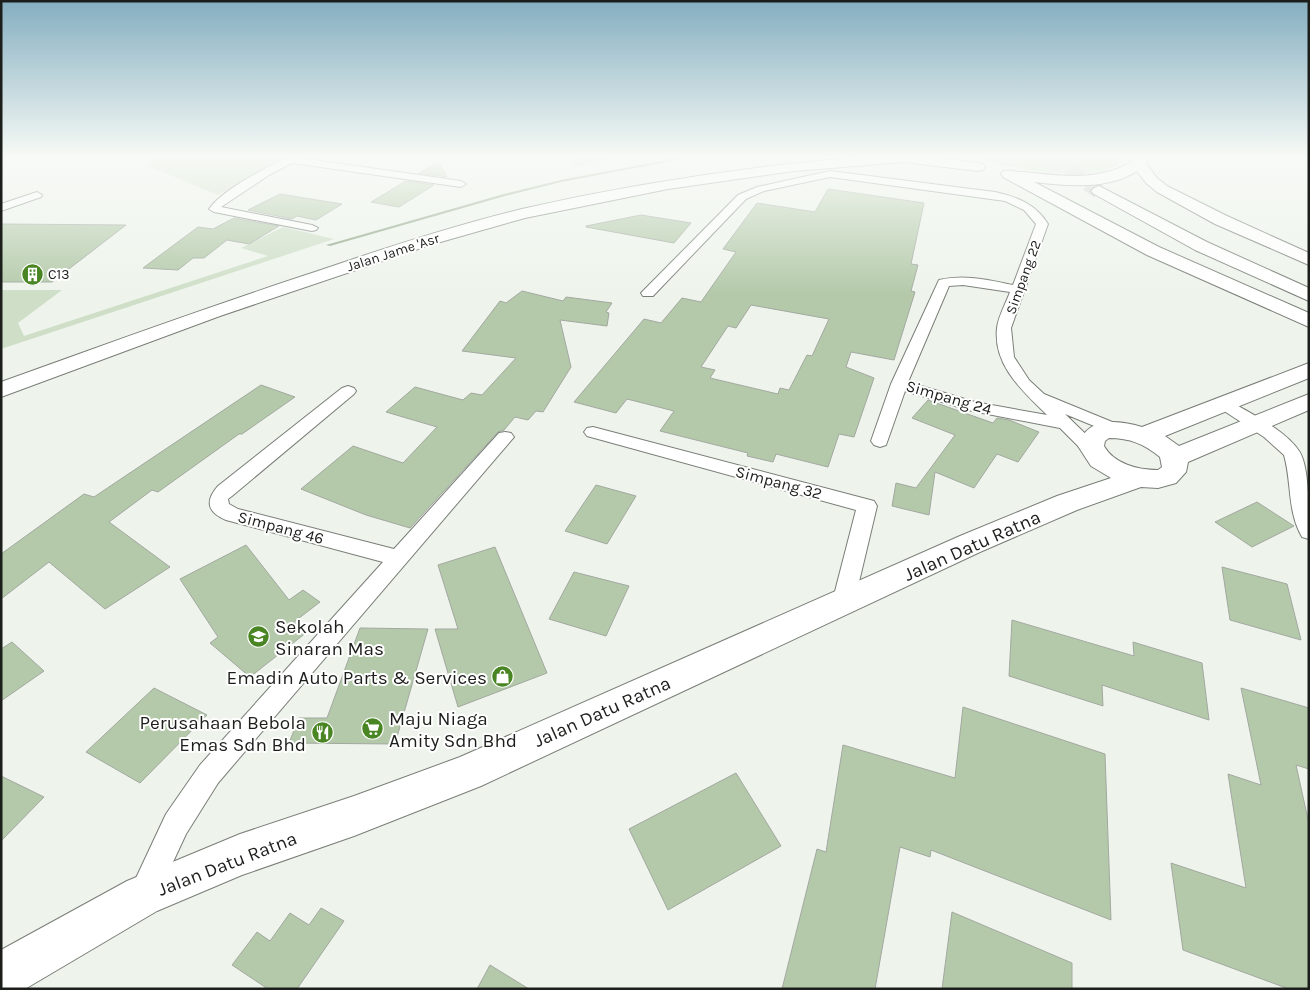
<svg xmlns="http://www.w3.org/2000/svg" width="1310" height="990" viewBox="0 0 1310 990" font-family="Karla,sans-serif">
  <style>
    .green { fill: #cedec7 }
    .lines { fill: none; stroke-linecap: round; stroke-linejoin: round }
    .stream { fill: #8fa485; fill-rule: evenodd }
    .building { fill: #b3c9a9; stroke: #a3a8a1; fill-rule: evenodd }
    .motorway-tunnel { stroke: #c4c9c2; stroke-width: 16; stroke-dasharray: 16 8; stroke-linecap: butt }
    .minor-casing { stroke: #797e77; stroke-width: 2 }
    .secondary-casing { stroke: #797e77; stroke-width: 2 }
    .primary-casing { stroke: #797e77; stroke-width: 2 }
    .motorway-casing { stroke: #797e77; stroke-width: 2 }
    .minor { fill: #fff; fill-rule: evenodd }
    .secondary { fill: #fff; fill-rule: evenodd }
    .primary { fill: #fff; fill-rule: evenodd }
    .motorway { fill: #fff; fill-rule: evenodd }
    .labels { text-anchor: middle; stroke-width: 4; stroke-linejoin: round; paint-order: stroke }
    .far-street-label { font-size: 14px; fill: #1c1e1b; stroke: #fff }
    .far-poi-label { font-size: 14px; fill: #1c1e1b; stroke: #fff; text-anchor: start }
    .street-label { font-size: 16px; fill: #1c1e1b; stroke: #fff }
    .near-street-label { font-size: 19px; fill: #1c1e1b; stroke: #fff }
    .near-poi-label { font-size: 19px; fill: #1c1e1b; stroke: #fff; text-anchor: start }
  </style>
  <rect width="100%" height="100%" fill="#eef4ec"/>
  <path class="green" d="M152,156H286L281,161L218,195L148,166Z
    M570,156H626L575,167Z
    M973,156H1126C1112,188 998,168 973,156Z
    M283,227L334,239L1,349V290H62L18,323L24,336L268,256L241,248Z"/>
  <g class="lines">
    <path class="stream" d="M682,157L683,159L561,182L505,196L330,246L326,245L504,194L561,180Z"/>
  </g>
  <path class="building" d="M438,162L447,177L419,173Z
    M406,181L434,185L399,207L371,202Z
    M828,189L924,203L911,264L918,265L911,291L915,292L894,360L851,352L846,367L874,378L854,437L839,434L828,467L776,454L773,462L747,456L748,453L660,431L674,411L627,399L616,413L574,402L644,319L661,323L682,298L701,302L736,252L723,249L757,203L815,212ZM751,305L829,319L812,356L807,355L789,390L780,388L778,394L710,378L715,370L701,367L728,326L736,328Z
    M280,194L342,204L316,220L297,216L292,219L248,210Z
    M641,215L691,223L674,243L586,227V226Z
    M234,218L279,226L249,244L227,240L204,258H193L178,270L143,268L198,227L213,229Z
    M1,224L126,225L52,282H1Z
    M522,291L563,301L566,297L612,303L606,312L609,313L607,326L560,320L571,367L543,412L536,411L528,420L515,417L504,430L498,432L410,528L366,515L301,489L353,446L403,463L437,427L386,412L415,387L463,400L471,393L482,395L516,358L462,351L500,301L506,303Z
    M261,385L295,397L242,434H239L158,492L152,490L109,522L170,567L105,609L49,562L1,599V554L84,494L94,497Z
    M928,400L993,423L997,418L1009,420L1039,432L1018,462L997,454L974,488L935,472L929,515L892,506L896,483L916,488L955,435L912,418Z
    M596,485L636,496L607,544L565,531Z
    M1257,502L1294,526L1252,547L1215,522Z
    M246,545L289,600L303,590L320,602L294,622L307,632L250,677L210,643L218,637L180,579Z
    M495,547L547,673L458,707L435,629H458L438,565Z
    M1222,567L1287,584L1301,640L1230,620Z
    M574,572L629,586L606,636L549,619Z
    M1012,620L1134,656L1133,642L1202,663L1209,720L1102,685L1103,706L1009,676Z
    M360,628L428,629L395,744L289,743L299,718H327Z
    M12,642L44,671L1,701V649Z
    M154,688L207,715L140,783L86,752Z
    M1241,688L1309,708V769L1296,765L1309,824V989H1289L1183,950L1171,863L1246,888L1228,774L1261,785Z
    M963,707L1105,754L1111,920L931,850L930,857L900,847L875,989H782L817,849L826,852L843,745L955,778Z
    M736,773L781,846L668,910L629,829Z
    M1,776L44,797L1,841Z
    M321,908L344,921L297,989H268L232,965L257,932L270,941L290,913L309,925Z
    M952,912L1072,963V989H942Z
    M490,965L529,989H477Z"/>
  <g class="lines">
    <path class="motorway-tunnel" d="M1048,156L1099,191"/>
    <defs>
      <path id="minor" d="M289,156H301L300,158L461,181L466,184L461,187L292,163L269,175L221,207L312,225L318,228L316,230L312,231L214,212L209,209C223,189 266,168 289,156Z
        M830,171L995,192C1017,197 1036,204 1048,224L1011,328L1014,357L1029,380L1044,394L1122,426L1124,430L1122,434L1116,435L1065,414L1101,449L1104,453L1101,457L1095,459L1089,457L1060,428L972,411L905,391L886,445L880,447L874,445L871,441L891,384L939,280C965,274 988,280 1013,285L1036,224L1024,210L1005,201L830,177L764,191L746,199L653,296H643L641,293L738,195L757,187ZM963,285L1010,292C1006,303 998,317 997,328C993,366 1023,391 1047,415L975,402L908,382L949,286Z
        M37,192L42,195L41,197L1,211V204Z
        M348,386L354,388L356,391L354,394L232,496L228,499L229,504L238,509L394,549L499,433L505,432L511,433L514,437L218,783L186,834L154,903L144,908L134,903L129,893L166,814L200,765L383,562L226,520C207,512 205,501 218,486L342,388Z
        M1224,399L1230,401C1251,414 1285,430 1299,451C1310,466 1309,519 1309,539L1302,537C1287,511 1292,483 1284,455L1264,437L1218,407L1216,404L1218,401Z
        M593,427L874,501L877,506L854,603L851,609L843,612L835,609L832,603L856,510L587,436L584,432L587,428Z"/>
      <path id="secondary" d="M1309,363V378L1165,436L1179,446L1309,394V410L1188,462L1186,472L1176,483L1158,488L1141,487L1077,510L980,552L481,786L354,836L242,875L157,911L25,989H1V950L127,881L240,834L354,796L460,757L960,536L1057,496L1111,478L1091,466L1078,446C1087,416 1118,420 1142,427ZM1109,438C1130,438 1144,444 1160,457L1162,467L1158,470C1138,470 1114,464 1104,446L1105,441Z"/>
      <path id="primary" d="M871,156H925L978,163L983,164L985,167L983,170L978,171L903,162L794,171L668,189L525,218L430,245L220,316L1,397V382C106,344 211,306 318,271C385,248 452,226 522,209C637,183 753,166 871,156Z
        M1134,156H1148L1146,163L1156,177L1167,186L1227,216L1309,253V265L1215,224L1157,192L1146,183L1137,171C1108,190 1067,186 1034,182L1159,247L1309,313V327L1147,255L1003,177L1001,174L1003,171C1011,169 1016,173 1023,172C1060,176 1099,182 1133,161Z"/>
      <path id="motorway" d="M1099,186L1207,242L1309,288V301L1195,250L1094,194L1091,191L1094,188Z"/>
    </defs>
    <use href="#minor" class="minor-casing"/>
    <use href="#secondary" class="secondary-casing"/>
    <use href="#primary" class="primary-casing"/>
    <use href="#motorway" class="motorway-casing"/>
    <use href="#minor" class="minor"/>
    <use href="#secondary" class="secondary"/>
    <use href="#primary" class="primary"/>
    <use href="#motorway" class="motorway"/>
  </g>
  <linearGradient id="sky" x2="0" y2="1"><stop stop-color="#84aec0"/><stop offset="0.53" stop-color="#f7faf6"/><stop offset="1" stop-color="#f7faf6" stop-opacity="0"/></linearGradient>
  <rect width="1310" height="295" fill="url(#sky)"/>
  <defs>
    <symbol id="building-disc" viewBox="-11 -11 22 22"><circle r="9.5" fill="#498522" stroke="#fff"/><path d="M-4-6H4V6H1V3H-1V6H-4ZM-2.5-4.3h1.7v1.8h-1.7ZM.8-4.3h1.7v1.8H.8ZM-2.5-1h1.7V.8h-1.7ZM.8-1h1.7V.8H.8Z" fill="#fff"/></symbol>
    <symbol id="school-disc" viewBox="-11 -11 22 22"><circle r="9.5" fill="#498522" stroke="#fff"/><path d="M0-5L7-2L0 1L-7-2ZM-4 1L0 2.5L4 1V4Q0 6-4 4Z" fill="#fff"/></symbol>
    <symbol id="shop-disc" viewBox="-11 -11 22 22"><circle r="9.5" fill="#498522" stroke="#fff"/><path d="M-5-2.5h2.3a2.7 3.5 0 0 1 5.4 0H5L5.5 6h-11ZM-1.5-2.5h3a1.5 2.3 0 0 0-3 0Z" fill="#fff"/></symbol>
    <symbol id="supermarket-disc" viewBox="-11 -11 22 22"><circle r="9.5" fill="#498522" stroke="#fff"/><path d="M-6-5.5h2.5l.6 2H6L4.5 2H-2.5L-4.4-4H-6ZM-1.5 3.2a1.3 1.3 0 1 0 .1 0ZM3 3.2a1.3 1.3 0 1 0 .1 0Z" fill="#fff"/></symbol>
    <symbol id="restaurant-disc" viewBox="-11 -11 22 22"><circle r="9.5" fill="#498522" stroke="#fff"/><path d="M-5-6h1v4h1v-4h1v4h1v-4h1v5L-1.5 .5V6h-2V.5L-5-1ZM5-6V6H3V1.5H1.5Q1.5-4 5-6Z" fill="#fff"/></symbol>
  </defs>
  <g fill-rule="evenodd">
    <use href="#building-disc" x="20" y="262" width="25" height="25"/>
    <use href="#school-disc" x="246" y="624" width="25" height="25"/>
    <use href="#shop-disc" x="490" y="664" width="25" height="25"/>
    <use href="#supermarket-disc" x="360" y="716" width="25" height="25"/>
    <use href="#restaurant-disc" x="310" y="720" width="25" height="25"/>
  </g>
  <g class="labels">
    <g class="far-street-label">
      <text transform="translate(393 252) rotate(-18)" y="5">Jalan Jame 'Asr</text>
      <text transform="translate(1023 277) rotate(-70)" y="5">Simpang 22</text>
    </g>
    <g class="far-poi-label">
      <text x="48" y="279">C13</text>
    </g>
    <g class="street-label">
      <text transform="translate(949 397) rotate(16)" y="6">Simpang 24</text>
      <text transform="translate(779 482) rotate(15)" y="6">Simpang 32</text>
      <text transform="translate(281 527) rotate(15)" y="6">Simpang 46</text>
    </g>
    <g class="near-street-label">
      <text transform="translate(972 545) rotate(-24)" y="7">Jalan Datu Ratna</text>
      <text transform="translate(602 711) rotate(-24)" y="7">Jalan Datu Ratna</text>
      <text transform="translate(227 863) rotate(-21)" y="7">Jalan Datu Ratna</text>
    </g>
    <g class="near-poi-label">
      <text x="275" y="633">Sekolah<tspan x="275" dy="22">Sinaran Mas</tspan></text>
      <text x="487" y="684" text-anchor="end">Emadin Auto Parts &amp; Services</text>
      <text x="389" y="725">Maju Niaga<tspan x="389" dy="22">Amity Sdn Bhd</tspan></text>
      <text x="306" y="729" text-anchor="end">Perusahaan Bebola<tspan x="306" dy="22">Emas Sdn Bhd</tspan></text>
    </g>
  </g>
  <rect width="1310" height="990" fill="none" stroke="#1c1e1b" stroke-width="5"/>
</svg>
